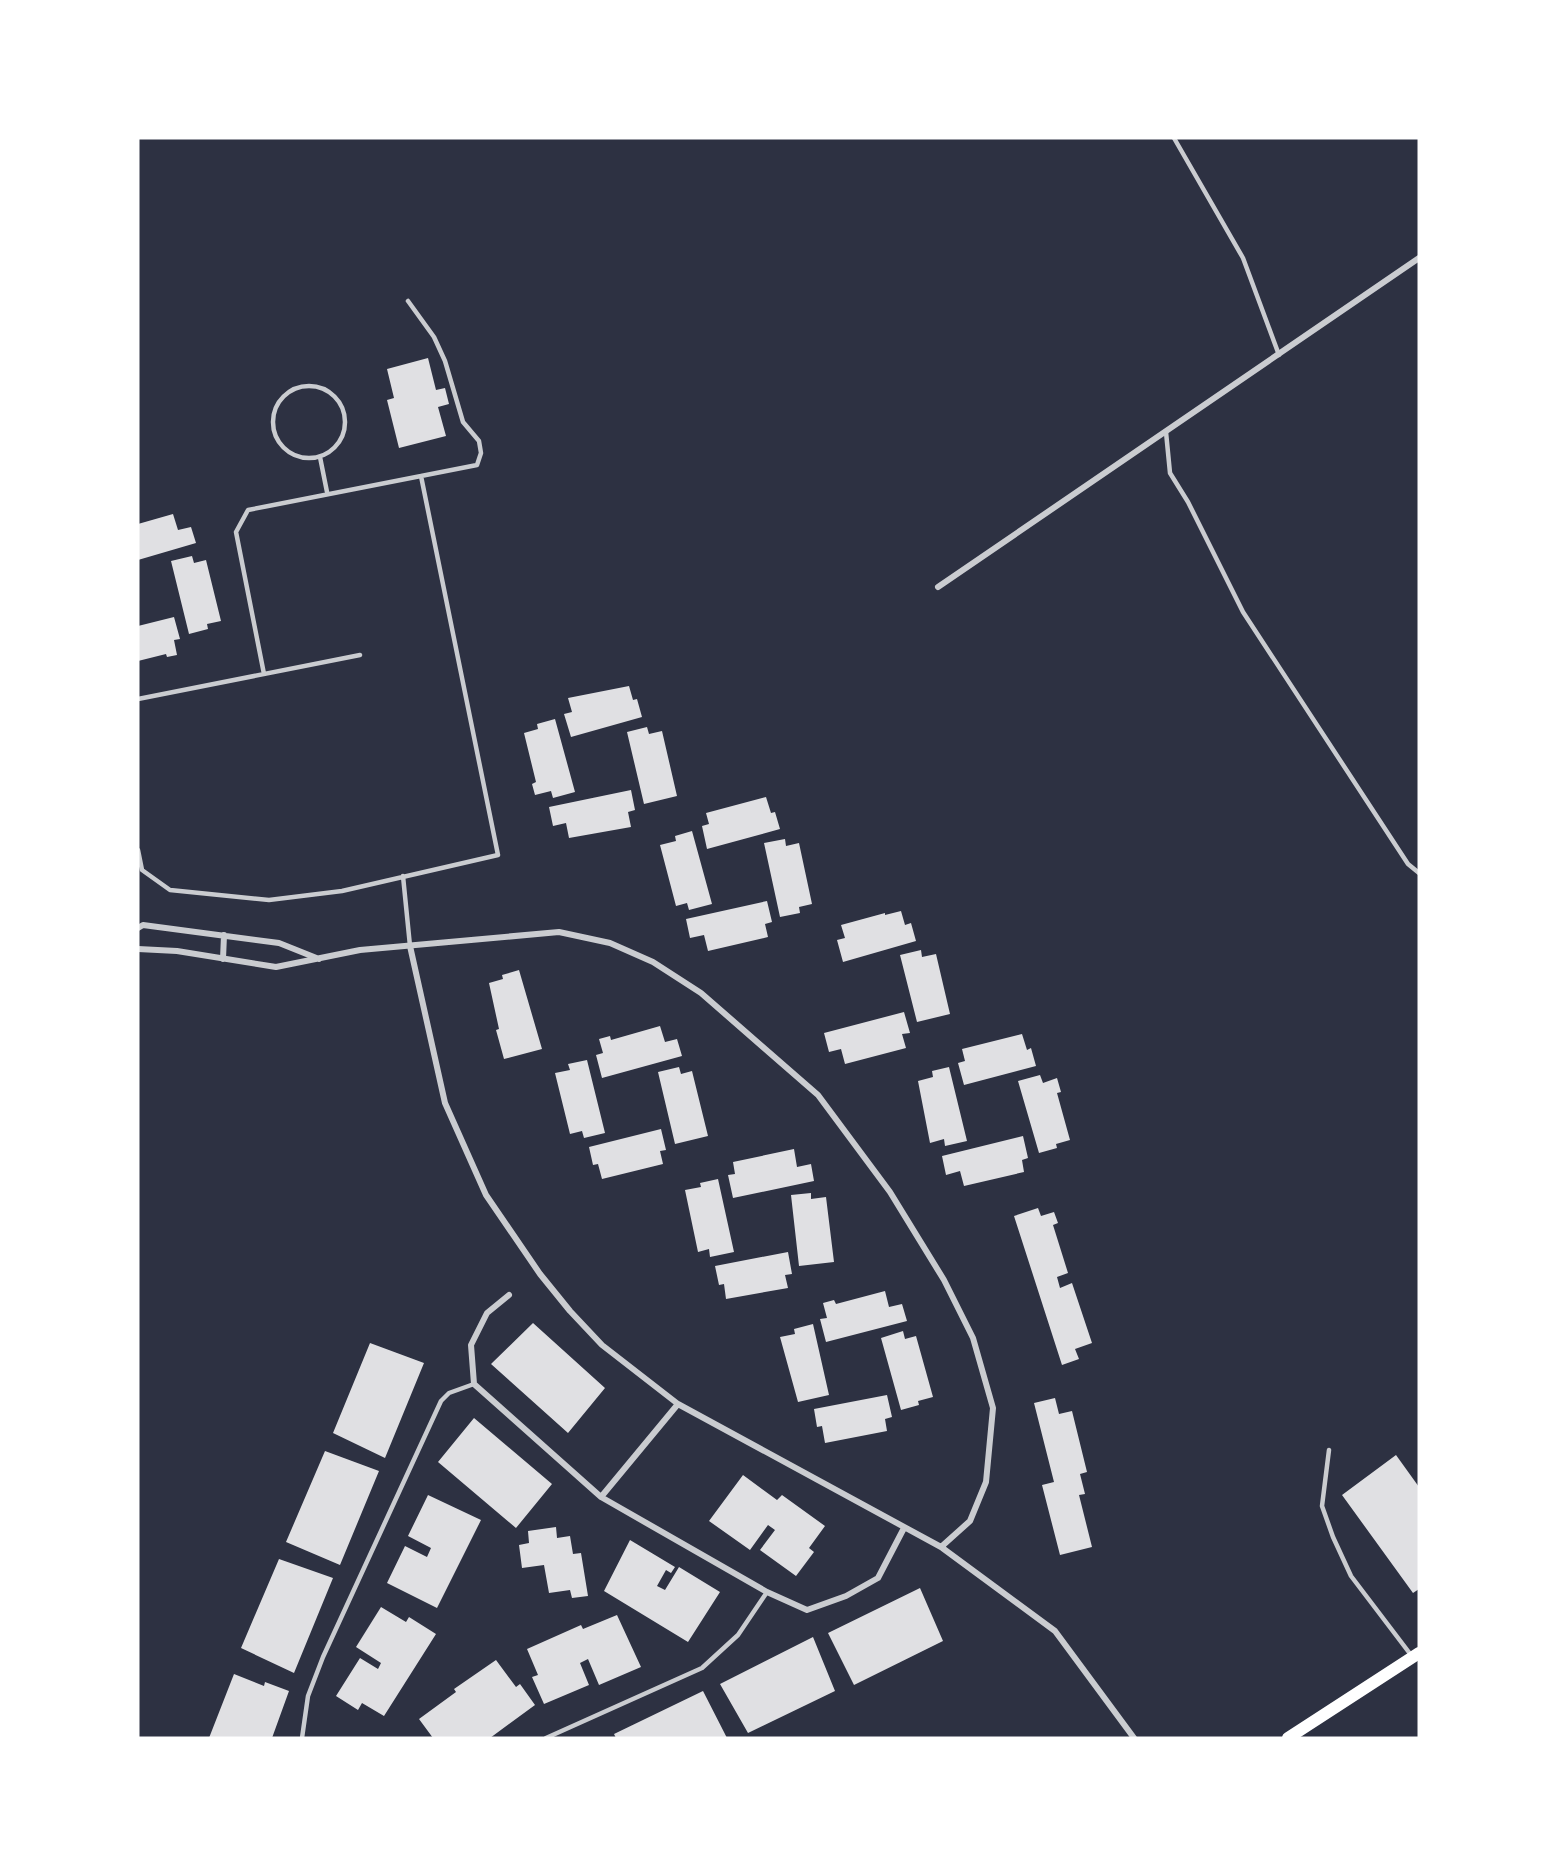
<svg xmlns="http://www.w3.org/2000/svg" width="1557" height="1876" viewBox="0 0 1557 1876" font-family="'Fira Sans Condensed',sans-serif">
  <style>
    .building { fill: #e0e0e3 }
    .lines { fill: none; stroke-linecap: round; stroke-linejoin: round }
    .service { stroke: #caccd0; stroke-width: 4.5 }
    .minor { stroke: #caccd0; stroke-width: 6 }
    .secondary { stroke: #fff; stroke-width: 12 }
  </style>
  <rect width="100%" height="100%" fill="#2d3142"/>
  <path class="building" d="M428,358L436,390L445,388L449,404L438,407L446,436L399,448L387,400L394,398L387,369Z
    M173,514L178,530L191,527L196,543L138,560V524Z
    M192,556L194,563L206,560L221,621L207,624L208,629L189,634L171,561Z
    M174,617L180,639L174,640L177,655L167,657L166,654L138,661V626Z
    M629,686L633,700L637,699L642,717L571,737L564,714L572,712L568,698Z
    M555,719L575,792L553,798L551,791L535,795L532,784L536,782L524,733L538,729L537,724Z
    M647,727L649,734L662,731L677,796L644,804L627,732Z
    M631,790L635,810L628,812L631,827L569,838L566,823L553,826L549,807Z
    M766,797L771,813L775,812L780,829L707,849L702,826L709,824L706,813Z
    M692,831L712,904L689,910L687,903L676,906L660,845L676,841L675,836Z
    M785,839L786,846L799,843L812,904L799,907L800,913L780,917L764,843Z
    M767,901L772,922L765,924L768,937L708,951L704,935L690,938L686,919Z
    M901,911L905,925L911,923L916,941L843,962L837,940L845,938L841,925L885,913V915Z
    M921,950L922,957L936,954L950,1014L917,1022L900,955Z
    M519,970L542,1049L504,1059L496,1030L499,1029L489,983L503,979L502,975Z
    M904,1012L910,1033L902,1034L906,1048L845,1064L841,1049L829,1052L824,1033Z
    M660,1026L665,1042L677,1039L682,1056L602,1078L596,1055L603,1053L599,1039L610,1036L611,1040Z
    M1022,1034L1027,1050L1031,1048L1036,1066L964,1085L958,1063L965,1061L962,1049Z
    M587,1060L605,1133L584,1138L582,1131L570,1134L555,1073L570,1070L568,1064Z
    M679,1067L681,1074L692,1071L708,1136L675,1144L658,1072Z
    M949,1067L967,1141L945,1146L944,1139L930,1143L918,1081L933,1077L932,1071Z
    M1040,1075L1043,1083L1057,1078L1061,1092L1057,1093L1070,1140L1056,1144L1057,1148L1039,1153L1018,1081Z
    M661,1129L666,1150L660,1151L663,1164L602,1179L598,1164L593,1165L589,1147Z
    M1023,1136L1028,1158L1022,1160L1024,1172L964,1186L960,1171L946,1175L942,1156Z
    M794,1149L797,1167L811,1164L814,1181L733,1198L728,1175L735,1174L733,1162Z
    M718,1179L734,1252L710,1257L709,1249L698,1252L685,1190L701,1187L700,1183Z
    M811,1193V1199L826,1197L834,1262L799,1266L791,1195Z
    M1038,1208L1041,1216L1054,1212L1058,1223L1053,1225L1068,1273L1057,1277L1060,1288L1072,1283L1092,1343L1075,1349L1079,1359L1062,1365L1014,1216Z
    M788,1252L792,1274L785,1275L788,1288L726,1299L724,1284L719,1285L715,1266Z
    M885,1291L889,1307L902,1304L907,1321L826,1342L820,1319L827,1318L823,1303L834,1300L836,1304Z
    M533,1323L605,1388L568,1433L491,1364Z
    M813,1324L829,1395L798,1402L780,1337L795,1334L794,1329Z
    M903,1331L905,1339L916,1336L933,1397L918,1401L919,1405L901,1410L881,1338Z
    M370,1343L424,1363L385,1458L333,1433Z
    M887,1395L892,1417L885,1419L887,1431L825,1443L822,1426L817,1427L814,1409Z
    M1055,1398L1059,1414L1072,1411L1087,1472L1080,1474L1085,1494L1079,1495L1092,1547L1060,1555L1042,1485L1054,1482L1034,1403Z
    M474,1418L552,1484L516,1528L438,1462Z
    M325,1451L379,1471L340,1565L286,1542Z
    M1396,1455L1419,1487V1589L1413,1593L1342,1495Z
    M743,1475L777,1500L782,1495L825,1526L809,1548L814,1552L796,1576L760,1550L775,1530L768,1525L750,1550L709,1521Z
    M428,1495L481,1520L437,1608L387,1583L405,1546L427,1557L431,1548L408,1536Z
    M556,1527L557,1538L570,1536L573,1554L581,1553L588,1596L572,1598L570,1590L549,1593L544,1565L522,1568L519,1545L529,1543L528,1531Z
    M630,1540L675,1567L671,1573L666,1570L657,1586L665,1590L679,1567L720,1592L688,1642L604,1591Z
    M279,1559L333,1578L294,1673L241,1648Z
    M920,1588L943,1641L854,1685L828,1633Z
    M381,1607L406,1622L409,1617L436,1634L384,1716L362,1703L358,1710L336,1696L360,1658L378,1669L381,1663L356,1647Z
    M617,1615L641,1667L599,1685L588,1659L580,1663L589,1685L544,1704L532,1677L538,1675L527,1649L581,1625L583,1629Z
    M813,1637L835,1691L748,1733L720,1684Z
    M496,1660L516,1687L520,1684L535,1705L490,1738H433L419,1719L456,1692L454,1689Z
    M234,1674L264,1686L265,1682L289,1691L272,1738H209Z
    M703,1691L727,1738H616L614,1734Z"/>
  <g class="lines">
    <path class="service" d="M1174,138L1243,258L1279,355
      M273 422a36 36 0 1 1 72 0a36 36 0 1 1-72 0Z
      M1166,432L1170,473L1188,502L1243,612L1408,864L1419,873
      M320,457L327,492
      M264,674L236,532L248,510L477,465L481,453L479,441L463,422L445,361L434,337L408,301
      M138,699L360,655
      M138,850L142,870L170,890L269,900L342,891L498,855L421,476
      M403,876L410,946
      M1329,1450L1322,1506L1333,1537L1351,1576L1411,1655
      M302,1738L308,1696L323,1657L441,1401L449,1393L474,1384
      M546,1738L702,1668L738,1635L767,1592"/>
    <path class="minor" d="M938,587L1419,258
      M138,928L143,925L279,943L319,959
      M410,946L445,1103L486,1195L540,1274L570,1311L602,1345L678,1404L941,1547L1055,1631L1134,1738
      M138,949L177,951L276,967L360,950L559,932L610,943L653,962L701,993L818,1095L890,1192L944,1280L973,1338L993,1408L986,1482L970,1521L941,1547
      M223,959L224,935
      M509,1295L487,1313L471,1345L474,1384L601,1497L767,1592L807,1610L846,1596L878,1578L904,1528
      M601,1497L678,1404"/>
    <path class="secondary" d="M1288,1738L1419,1653"/>
  </g>
  <rect width="1557" height="1876" fill="none" stroke="#ffffff" stroke-width="279"/>
</svg>
